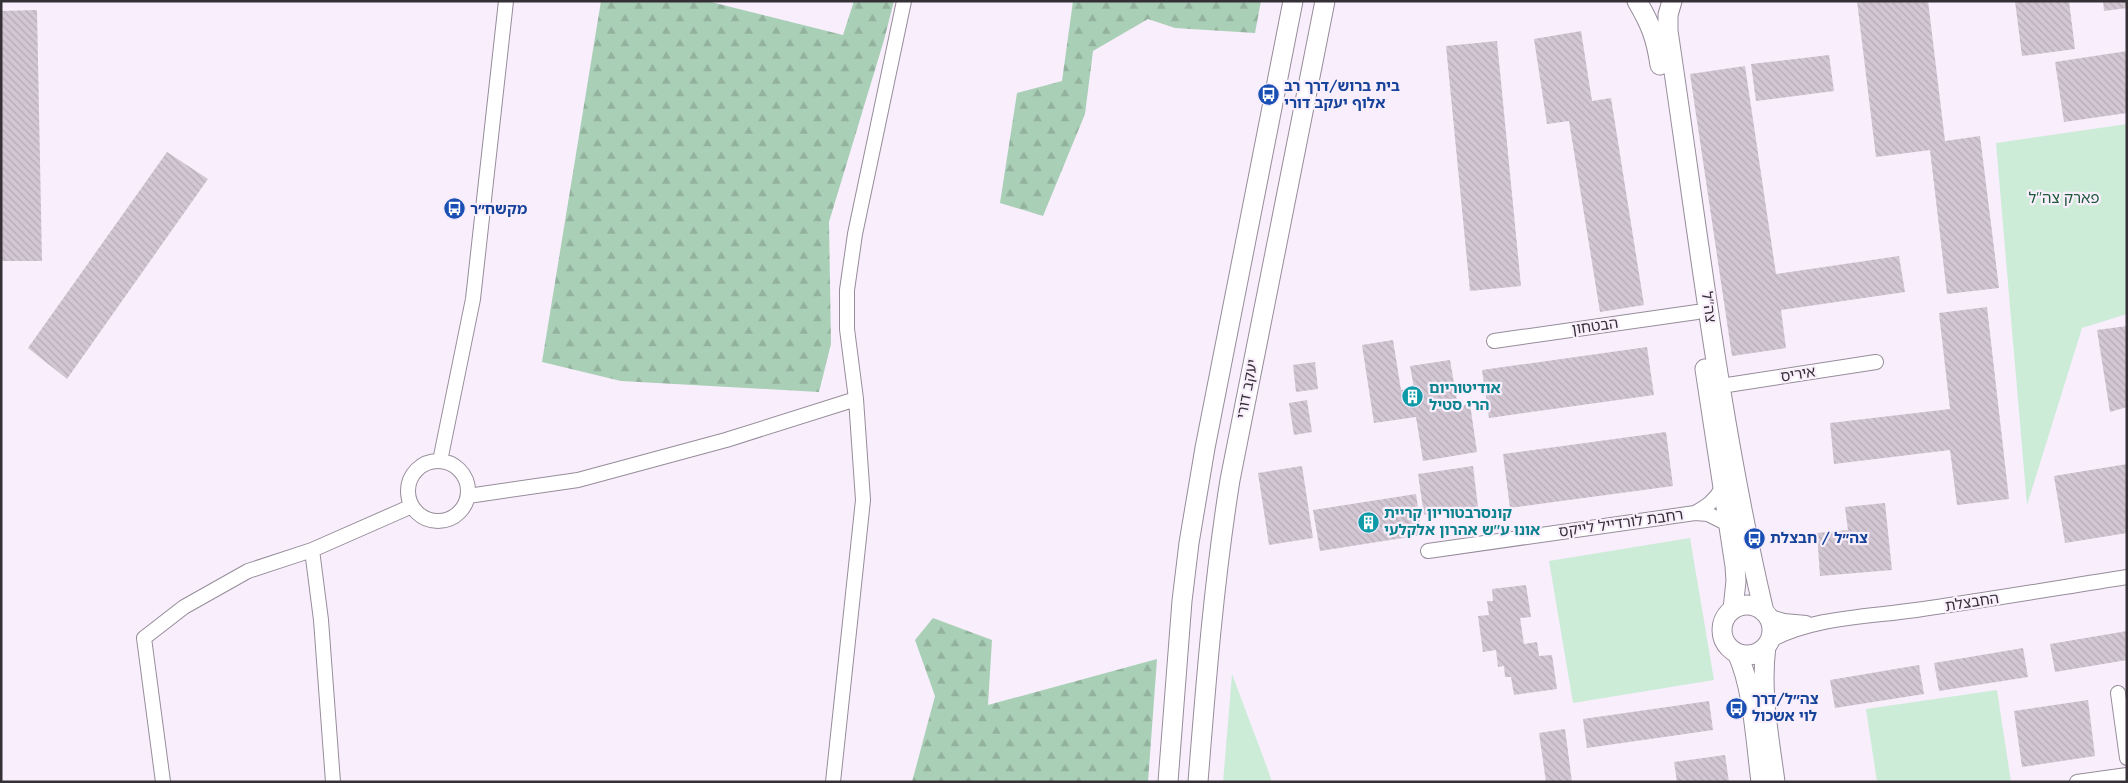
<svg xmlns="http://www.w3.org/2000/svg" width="2128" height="783" viewBox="0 0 2128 783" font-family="Quicksand,'Noto Sans Hebrew',sans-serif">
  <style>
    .green { fill: #cdecd8 }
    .forest { fill: url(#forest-firs) }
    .building { fill: url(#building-back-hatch) }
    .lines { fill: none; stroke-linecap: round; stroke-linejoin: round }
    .street-casing { stroke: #968d9a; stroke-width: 16 }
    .secondary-casing { stroke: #968d9a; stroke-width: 21 }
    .street { stroke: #fff; stroke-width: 14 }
    .secondary { stroke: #fff; stroke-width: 19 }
    .labels { text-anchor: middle; stroke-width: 4.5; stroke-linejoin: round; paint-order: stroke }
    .transit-label { font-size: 15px; font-weight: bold; fill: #164399; stroke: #f8eefc; text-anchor: start }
    .park-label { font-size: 15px; fill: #1e5939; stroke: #f8eefc }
    .street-label { font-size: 15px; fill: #343036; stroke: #f8eefc }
    .culture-label { font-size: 15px; font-weight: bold; fill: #0d838f; stroke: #f8eefc; text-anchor: start }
  </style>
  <defs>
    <pattern id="forest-firs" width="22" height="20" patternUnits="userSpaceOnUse" patternTransform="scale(1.25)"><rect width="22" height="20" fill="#aacfb7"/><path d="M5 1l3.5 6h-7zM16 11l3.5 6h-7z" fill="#93b29e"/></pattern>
    <pattern id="building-back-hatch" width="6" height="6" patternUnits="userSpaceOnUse" patternTransform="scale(1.25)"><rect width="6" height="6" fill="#d3c7d4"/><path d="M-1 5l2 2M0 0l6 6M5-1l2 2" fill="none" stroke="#b6abb7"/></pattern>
  </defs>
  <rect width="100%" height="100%" fill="#f8eefc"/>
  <path class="green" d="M2127,124V314L2082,328L2027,505L1996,143Z
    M1690,538L1714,680L1573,703L1549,561Z
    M1232,674L1268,770L1272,782H1223Z
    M1997,690L2011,782H1877L1866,709Z"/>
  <path class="forest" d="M601,1H707L843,35L854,1H894L884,40L829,222L831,344L819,392L621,381L542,362Z
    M1073,1H1261L1255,33L1175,28L1148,19L1093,51L1085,114L1043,216L1000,203L1017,93L1062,81Z
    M933,618L992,640L988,705L1157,659L1148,782H912L935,696L915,640Z"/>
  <path class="building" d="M1857,1H1928L1945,141L1980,136L1999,288L1947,294L1930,150L1876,157Z
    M2015,1H2069L2075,49L2022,56Z
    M2103,1H2127V8L2104,11Z
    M37,10L42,261H1V11Z
    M1581,31L1592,101L1611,98L1644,305L1600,312L1569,121L1547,124L1534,39Z
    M1497,41L1521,286L1470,291L1446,46Z
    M2127,51V113L2064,122L2055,62Z
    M1829,55L1834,91L1756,101L1751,64Z
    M1745,66L1776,274L1899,256L1905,292L1781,310L1786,348L1732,356L1690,74Z
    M167,152L208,179L67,379L28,348Z
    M1987,307L2009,499L1957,505L1950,450L1834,464L1830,423L1950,409L1939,313Z
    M2127,326V407L2110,412L2097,330Z
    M1393,340L1401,390L1414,388L1410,366L1450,360L1458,406L1470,404L1477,452L1423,461L1416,417L1374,423L1362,345Z
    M1647,347L1654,395L1489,418L1482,370Z
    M1315,362L1318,389L1296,392L1293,365Z
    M1307,400L1312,432L1294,435L1289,403Z
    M1666,432L1673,486L1510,508L1503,454Z
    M2127,464V533L2065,543L2054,476Z
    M1302,466L1313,538L1269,545L1258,473Z
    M1473,466L1478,507L1424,515L1418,474Z
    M1416,494L1422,535L1320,551L1313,510Z
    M1885,503L1892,570L1820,576L1817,533L1848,530L1845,507Z
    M1526,585L1531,617L1520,618L1524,644L1537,642L1539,656L1552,655L1557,689L1514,695L1511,677H1505L1504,666L1498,667L1496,650L1483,652L1478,616L1489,615L1487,601H1493L1492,589Z
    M2127,631V660L2055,672L2050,644Z
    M2023,648L2028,677L1939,691L1934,663Z
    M1919,665L1924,694L1835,708L1830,680Z
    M2088,700L2095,756L2022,767L2014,711Z
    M1709,701L1713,730L1587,748L1583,719Z
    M1565,729L1572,782H1546L1539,733Z
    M1725,755L1729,782H1677L1674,762Z"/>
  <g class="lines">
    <defs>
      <path id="street" d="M1494,341L1697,312
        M1721,386L1876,362
        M408 491a30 30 0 1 1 60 0a30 30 0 1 1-60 0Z
        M440,461L473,299L506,1
        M468,496L578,480L726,440L856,399
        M1695,513C1707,506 1715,501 1722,488
        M1428,551L1695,513L1708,514L1728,524
        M1767,616L1784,621L1806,623
        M1769,641C1813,617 1867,617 1916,610C1987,600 2057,588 2127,577
        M2118,693L2127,758
        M163,782L144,638L184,607L248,571L312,550
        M333,782L321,620L312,550L412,506
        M833,782L863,500L856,399L847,329V290L855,234L904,1
        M2077,782L2127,775"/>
      <path id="secondary" d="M1637,1C1651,25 1656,38 1660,65
        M1672,1L1668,15V31C1697,224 1719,421 1764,612
        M1705,369L1735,566L1736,581L1733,609
        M1722 630a25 25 0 1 1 50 0a25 25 0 1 1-50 0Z
        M1766,646C1760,692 1769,736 1775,782
        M1737,653C1753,686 1756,744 1761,782
        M1168,782L1182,601L1189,543L1205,448L1293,1
        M1198,782C1206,681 1214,580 1230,480L1325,1"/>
    </defs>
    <use href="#street" class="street-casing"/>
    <use href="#secondary" class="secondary-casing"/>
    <use href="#street" class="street"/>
    <use href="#secondary" class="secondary"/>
  </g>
  <defs>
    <symbol id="bus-disc" viewBox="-11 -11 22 22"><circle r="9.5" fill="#1a4fb4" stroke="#f8eefc"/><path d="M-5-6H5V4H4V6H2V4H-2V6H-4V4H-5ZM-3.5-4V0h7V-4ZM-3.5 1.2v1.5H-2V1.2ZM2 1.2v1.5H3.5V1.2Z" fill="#fff"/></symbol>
    <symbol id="building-disc" viewBox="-11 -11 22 22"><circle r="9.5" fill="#0f9aa8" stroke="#f8eefc"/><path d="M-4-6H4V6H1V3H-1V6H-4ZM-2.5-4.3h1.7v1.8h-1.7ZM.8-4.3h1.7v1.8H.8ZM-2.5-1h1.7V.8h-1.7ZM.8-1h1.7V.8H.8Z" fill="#fff"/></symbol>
  </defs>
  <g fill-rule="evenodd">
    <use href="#bus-disc" x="1256" y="82" width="25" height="25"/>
    <use href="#bus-disc" x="442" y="196" width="25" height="25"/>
    <use href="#building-disc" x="1400" y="384" width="25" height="25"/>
    <use href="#building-disc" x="1356" y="510" width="25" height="25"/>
    <use href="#bus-disc" x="1742" y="526" width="25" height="25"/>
    <use href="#bus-disc" x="1724" y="696" width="25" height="25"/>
  </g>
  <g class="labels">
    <g class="transit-label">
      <text x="1284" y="91">בית ברוש/דרך רב<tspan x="1284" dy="17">אלוף יעקב דורי</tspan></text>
      <text x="470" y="214">מקשח״ר</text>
      <text x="1770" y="543">צה״ל / חבצלת</text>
      <text x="1752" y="704">צה״ל/דרך<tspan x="1752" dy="17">לוי אשכול</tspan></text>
    </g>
    <g class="park-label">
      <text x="2064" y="203">פארק צה"ל</text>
    </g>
    <g class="street-label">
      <text transform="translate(1709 307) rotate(82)" y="5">צה"ל</text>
      <text transform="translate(1595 326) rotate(-8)" y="5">הבטחון</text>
      <text transform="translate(1798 374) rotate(-9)" y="5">איריס</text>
      <text transform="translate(1247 389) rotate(-79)" y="5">יעקב דורי</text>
      <text transform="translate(1621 523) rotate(-8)" y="5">רחבת לורדייל לייקס</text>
      <text transform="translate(1972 602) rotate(-9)" y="5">החבצלת</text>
    </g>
    <g class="culture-label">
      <text x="1429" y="393">אודיטוריום<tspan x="1429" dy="17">הרי סטיל</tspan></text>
      <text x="1384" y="518">קונסרבטוריון קריית<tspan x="1384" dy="17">אונו ע"ש אהרון אלקלעי</tspan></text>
    </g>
  </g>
  <rect width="2128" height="783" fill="none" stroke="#343036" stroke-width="5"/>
</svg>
